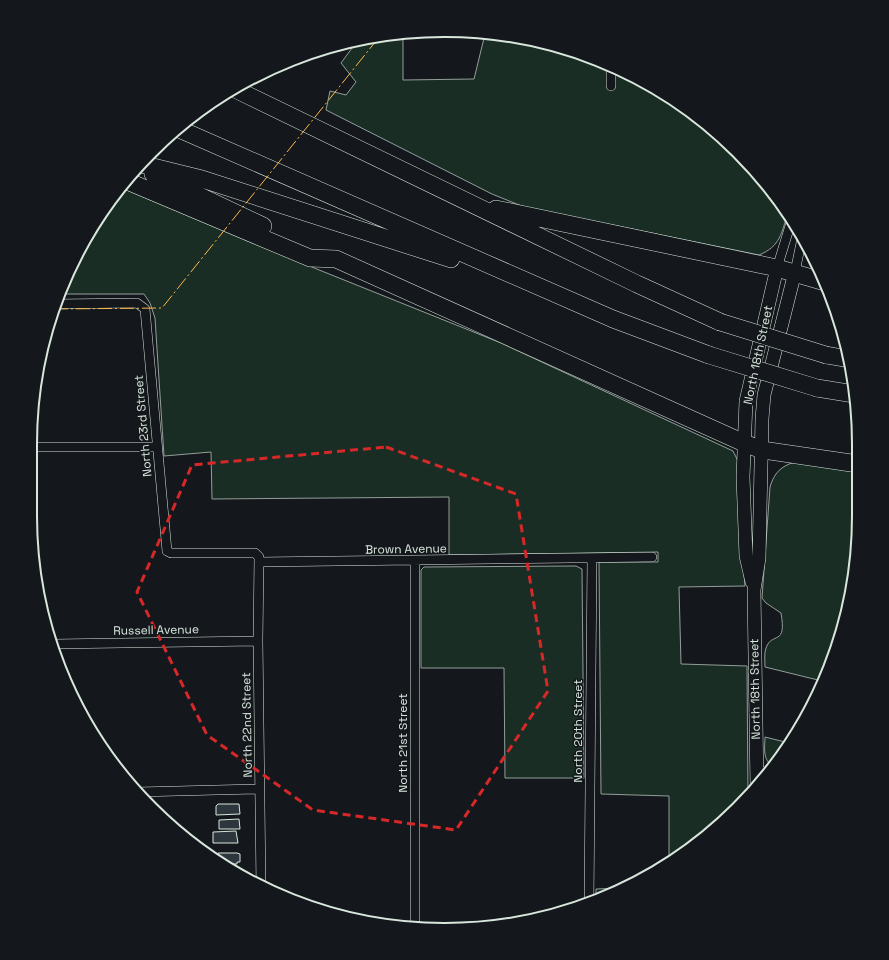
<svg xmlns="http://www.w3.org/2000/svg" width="889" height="960" viewBox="0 0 889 960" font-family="'Space Grotesk',sans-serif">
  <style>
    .green { fill: #1a2d24; stroke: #939e99 }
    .building { fill: #2c363c; stroke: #d8e6dc }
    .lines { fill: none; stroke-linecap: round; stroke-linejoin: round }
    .minor-casing { stroke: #d8e6dc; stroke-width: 10 }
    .secondary-casing { stroke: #d8e6dc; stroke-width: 14 }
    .motorway-casing { stroke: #d8e6dc; stroke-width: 18 }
    .minor { stroke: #14181c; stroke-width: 9 }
    .secondary { stroke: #14181c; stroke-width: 13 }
    .motorway { stroke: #14181c; stroke-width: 17 }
    .motorway-bridge-casing { stroke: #d8e6dc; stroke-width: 18; stroke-linecap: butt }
    .motorway-bridge { stroke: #14181c; stroke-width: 17 }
    .power { stroke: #ffb74d; stroke-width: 1; stroke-dasharray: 14 3 2 3; stroke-linecap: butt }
    .marked { fill: none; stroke: #d62828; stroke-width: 3; stroke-dasharray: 8 5; stroke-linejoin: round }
    .labels { text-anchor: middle; stroke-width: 3; stroke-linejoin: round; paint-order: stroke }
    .street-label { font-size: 12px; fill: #d8e6dc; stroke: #14181c }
    .rim { fill: none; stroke: #d8e6dc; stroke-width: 2 }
  </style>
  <rect width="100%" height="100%" fill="#14181c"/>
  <path class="green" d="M485,34L526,38L603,62L675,100L738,152L788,213C781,233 781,246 759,255L524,207L492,194L326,110L330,91L346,95L356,82L341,63L358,40L403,35V80L474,79Z
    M122,188L252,243L501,343L733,451L738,461L742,550L745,586L679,587L681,664L747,666L748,796L669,863V796L601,794L599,562H658V552L449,555V497L212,499L211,452L164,456L155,318L150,303L144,294H59L62,286L100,214Z
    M795,462L858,470L855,570L837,649L822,681L765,667C765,661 764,653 766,648C772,631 787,647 781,613L766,603L762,598L770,487C774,473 781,466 795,462Z
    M576,566L582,569L584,778H505L504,668H421V570L424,567Z
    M765,737L789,743L773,766C762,760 765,747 765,737Z
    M622,888L596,901V889Z"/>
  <path class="building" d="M218,804H239L240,814L216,815V806Z
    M239,819L240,829H219V820Z
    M236,831L238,843H213V832Z
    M218,853H237L240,854V862H237V864H227L215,857L218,856Z"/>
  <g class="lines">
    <defs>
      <path id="minor" d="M611,66V86
        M777,268L792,219
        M795,272L802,238
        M56,304L137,303L145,309L167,551L171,553H255L259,557L258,641L261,887
        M34,447H157
        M259,562L652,557
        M54,644L258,641
        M757,770L768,773
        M138,792L260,789
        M589,903L592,559
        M415,926V561"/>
      <path id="secondary" d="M752,582L746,556L743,477L746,401L777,268
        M757,788L754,590L759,558L762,419L764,395L795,272"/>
      <path id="motorway" d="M235,89L637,284L720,322
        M179,129L613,319L709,355
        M141,164L202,179L451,259
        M153,174L263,226
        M127,181L310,258L336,259L744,443L762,450L858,464
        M496,209L777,268L825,282
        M826,355L849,359
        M817,388L854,394"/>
    </defs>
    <use href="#minor" class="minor-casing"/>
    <use href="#secondary" class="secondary-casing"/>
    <use href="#motorway" class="motorway-casing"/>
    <use href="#minor" class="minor"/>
    <use href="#secondary" class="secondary"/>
    <use href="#motorway" class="motorway"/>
    <defs>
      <path id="motorway-bridge" d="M720,322L826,355
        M709,355L817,388"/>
    </defs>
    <use href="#motorway-bridge" class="motorway-bridge-casing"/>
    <use href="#motorway-bridge" class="motorway-bridge"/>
    <path class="power" d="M54,309L162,308L380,36"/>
  </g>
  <path class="marked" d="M386,447L516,494L548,691L456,830L313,810L207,735L137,592L192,465Z"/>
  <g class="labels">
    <g class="street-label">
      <text transform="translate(758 355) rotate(-78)" y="4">North 18th Street</text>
      <text transform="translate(143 426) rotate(-95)" y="4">North 23rd Street</text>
      <text transform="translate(406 549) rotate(-1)" y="4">Brown Avenue</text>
      <text transform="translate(156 630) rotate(-1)" y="4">Russell Avenue</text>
      <text transform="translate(755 689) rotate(-91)" y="4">North 18th Street</text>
      <text transform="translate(247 725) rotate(-91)" y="4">North 22nd Street</text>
      <text transform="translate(578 731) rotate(-90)" y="4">North 20th Street</text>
      <text transform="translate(403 743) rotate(-90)" y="4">North 21st Street</text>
    </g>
  </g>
  <path d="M0 0H889V960H0ZM444 37H445A407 407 0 0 1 852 444V516A407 407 0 0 1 445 923H444A407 407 0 0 1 37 516V444A407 407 0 0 1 444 37Z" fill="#14181c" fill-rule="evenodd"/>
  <path class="rim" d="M444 37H445A407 407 0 0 1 852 444V516A407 407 0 0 1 445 923H444A407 407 0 0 1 37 516V444A407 407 0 0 1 444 37Z"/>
</svg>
